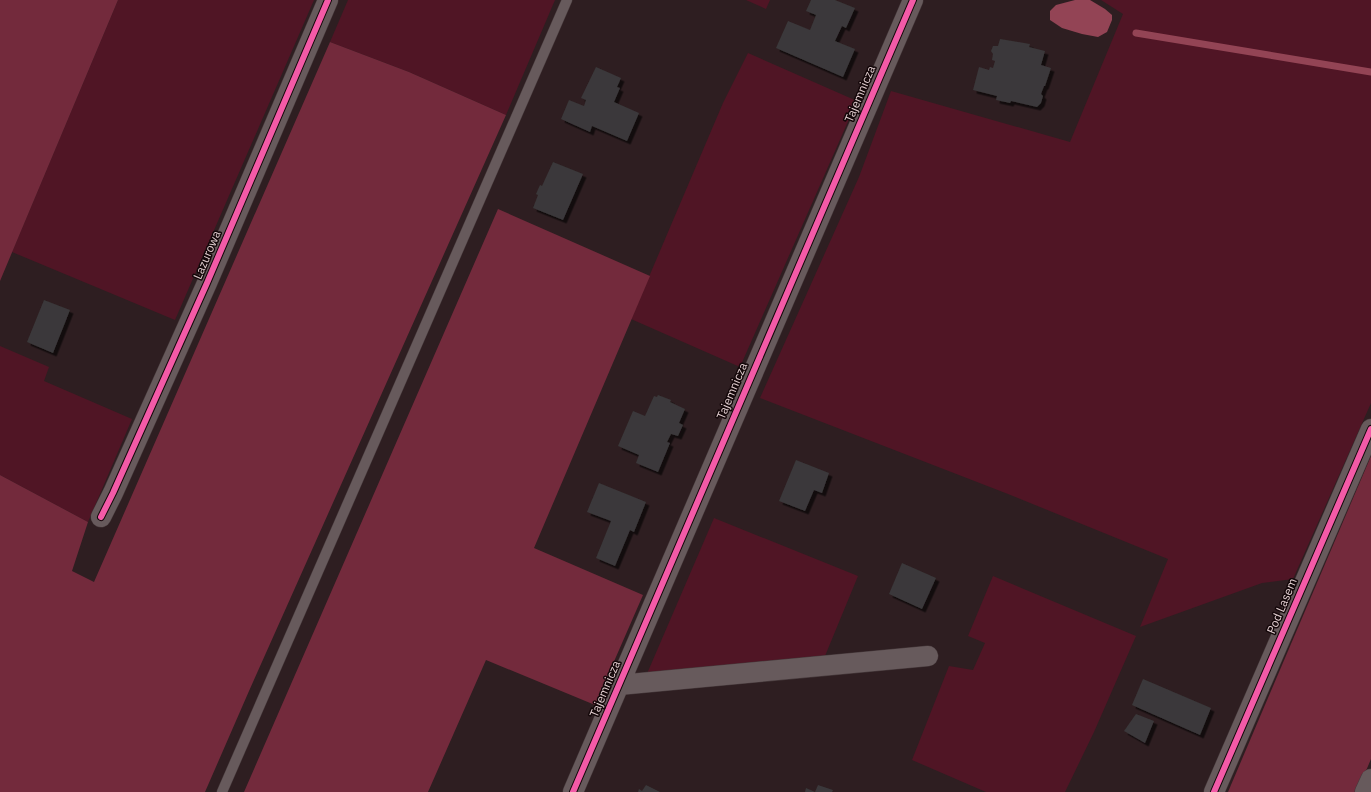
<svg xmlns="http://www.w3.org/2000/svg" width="1371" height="792" viewBox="0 0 1371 792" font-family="'IBM Plex Sans',sans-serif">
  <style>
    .green { fill: #501525 }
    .forest { fill: #732a3c }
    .water { fill: #934455 }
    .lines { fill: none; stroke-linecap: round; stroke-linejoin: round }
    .stream { stroke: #934455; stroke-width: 7 }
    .building { fill: #3a383a; filter: url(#shadow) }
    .lane-casing { stroke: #46393b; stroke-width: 11 }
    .street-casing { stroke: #46393b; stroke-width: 21 }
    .lane { stroke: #675a5c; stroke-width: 10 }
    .street { stroke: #675a5c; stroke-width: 20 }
    .cycleway-casing { stroke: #130709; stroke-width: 8 }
    .cycleway { stroke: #f35aa7; stroke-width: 6 }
    .labels { text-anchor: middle; stroke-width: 3; stroke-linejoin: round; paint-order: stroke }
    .street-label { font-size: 12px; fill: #e3cfd1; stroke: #130709 }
  </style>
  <defs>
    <filter id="shadow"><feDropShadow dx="3.5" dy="3.5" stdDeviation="0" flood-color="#0009"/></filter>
  </defs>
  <rect width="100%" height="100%" fill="#2e1e21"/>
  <path class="green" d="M118,0H314L175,320L12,252Z
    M348,0H555L506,115L409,72L330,42Z
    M746,0H770L766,9Z
    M1101,0H1371V403L1293,579L1262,583L1140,627L1168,559L1008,494L760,398L859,177L891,91L1070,142L1123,14Z
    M748,53L857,101L740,367L631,319L723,103Z
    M0,346L49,367L44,381L132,419L88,522L0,475Z
    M714,518L858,576L825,656L646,676Z
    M993,576L1136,636L1094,732L1065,792H986L912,760L949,666L973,670L985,643L968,636Z"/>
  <path class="forest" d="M0,0H118L0,281Z
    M330,42L409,72L506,115L249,691L205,792H0V475L88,522L72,571L94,582Z
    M498,209L650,276L534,548L643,595L595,705L486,660L428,792H244Z
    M1371,456V759L1357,792H1228Z"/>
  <path class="water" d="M1075,0H1090L1105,9L1112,15V20L1107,32L1098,37L1082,34L1062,28L1050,20V11L1056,5Z"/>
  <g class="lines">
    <path class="stream" d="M1136,33L1371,72"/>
  </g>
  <path class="building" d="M811,0H835L855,8L846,28L842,26L835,41L855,49L843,77L776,48L788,21L810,30L816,15L806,11Z
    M1000,39L1030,44L1029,47L1045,51L1041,65L1051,68L1045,86H1044L1041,94L1043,96L1041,103L1037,107L1011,101L1010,103L996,100L997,96L973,90L979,67L989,70L990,67L993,68L995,61L992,60L993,54L991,51L993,46H998Z
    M596,67L621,78L617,87L620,88L614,102L639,113L627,141L592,126L590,132L561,119L569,100L584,106L586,100L581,98Z
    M553,162L583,174L563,220L533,208L538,195L536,194L540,185L542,186Z
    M44,300L70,310L53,353L27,342Z
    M658,395L671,400L670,402L685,409L679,423L683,425L678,436L671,434L667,442L670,443L658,472L636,463L639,455L618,446L633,411L645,416L654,396L657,397Z
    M796,460L829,473L822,493L814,490L805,511L779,501Z
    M599,483L646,502L634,532L630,530L615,566L596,558L611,521L587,512Z
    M902,563L936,578L922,609L889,594Z
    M1143,679L1211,708L1200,735L1132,705Z
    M1136,714L1154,721L1145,743L1124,731Z
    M646,785L660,792H638L639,789L642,791Z
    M818,785L833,790L832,792H815Z
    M806,788L815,792H805Z"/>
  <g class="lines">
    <defs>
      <path id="lane" d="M222,792L567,0"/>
      <path id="street" d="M101,517L113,493L207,283L328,0
        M619,685L928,656
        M573,792L913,0
        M1214,792L1371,429
        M1365,792L1371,779"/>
    </defs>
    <use href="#lane" class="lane-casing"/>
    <use href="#street" class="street-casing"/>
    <use href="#lane" class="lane"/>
    <use href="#street" class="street"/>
    <defs>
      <path id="cycleway" d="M101,517L113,493L207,283L328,0
        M573,792L913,0
        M1214,792L1371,429"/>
    </defs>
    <use href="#cycleway" class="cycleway-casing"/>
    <use href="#cycleway" class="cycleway"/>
  </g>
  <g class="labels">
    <g class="street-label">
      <text transform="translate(860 94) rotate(-67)" y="4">Tajemnicza</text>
      <text transform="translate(207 255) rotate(-67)" y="4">Lazurowa</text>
      <text transform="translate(732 391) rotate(-67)" y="4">Tajemnicza</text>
      <text transform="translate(1282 606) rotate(-67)" y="4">Pod Lasem</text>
      <text transform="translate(605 689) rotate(-67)" y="4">Tajemnicza</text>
    </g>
  </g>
</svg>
